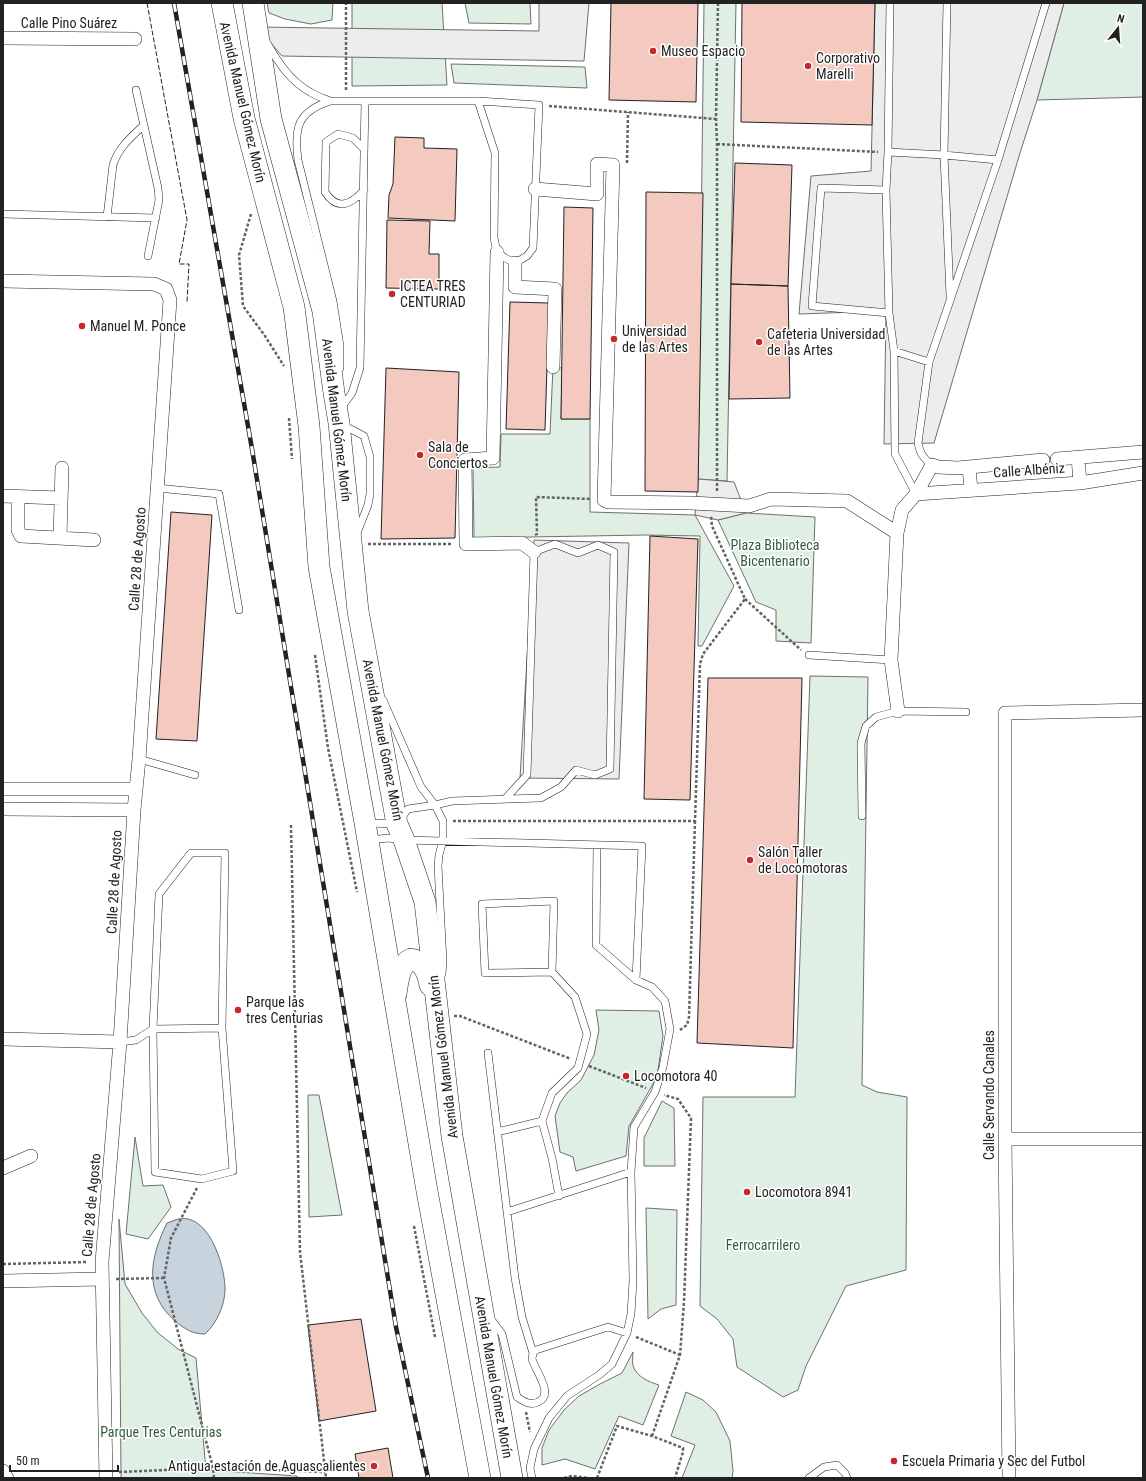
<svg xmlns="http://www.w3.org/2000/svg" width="1146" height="1481" viewBox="0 0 1146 1481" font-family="'Roboto Condensed',sans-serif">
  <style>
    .green { fill: #e0efe3; stroke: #6f6f6f }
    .parking { fill: #ededed; stroke: #6f6f6f }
    .water { fill: #c7d3dd; stroke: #6f6f6f }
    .building { fill: #f3c9c0; stroke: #222 }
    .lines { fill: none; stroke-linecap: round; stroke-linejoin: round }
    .lane-casing { stroke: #222; stroke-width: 8 }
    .street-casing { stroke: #222; stroke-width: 14 }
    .primary-casing { stroke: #222; stroke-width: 22 }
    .path { stroke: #646464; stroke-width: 2.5; stroke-dasharray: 3 2; stroke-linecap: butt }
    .lane { stroke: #fff; stroke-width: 7 }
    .street { stroke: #fff; stroke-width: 13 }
    .primary { stroke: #fff; stroke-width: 21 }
    .rail-casing { stroke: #222; stroke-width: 4.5 }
    .rail { stroke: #fff; stroke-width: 3; stroke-dasharray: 9; stroke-linecap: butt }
    .fence { stroke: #222; stroke-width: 1; stroke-dasharray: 5 2; stroke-linecap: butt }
    .poi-dot { fill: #c62828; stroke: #fff; stroke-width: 1.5 }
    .labels { text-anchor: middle; stroke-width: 3; stroke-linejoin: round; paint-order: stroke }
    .street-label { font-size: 14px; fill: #222; stroke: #fff }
    .poi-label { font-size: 14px; fill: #222; stroke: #fff; text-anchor: start }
    .park-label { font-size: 14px; fill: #2f5e38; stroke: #fff }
  </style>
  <rect width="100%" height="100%" fill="#fff"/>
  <path class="green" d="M267,3H333L332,20L311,24L285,19L269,13Z
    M352,3H442L447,85L352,86Z
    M465,3H530L531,24L469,23Z
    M704,3H736L727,481L698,479Z
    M1064,3H1143V97L1037,100Z
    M451,64L585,67L587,88L454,83Z
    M553,367L562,368L561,419H590V512L695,515L734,586L702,646H698L700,536L645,535L474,538L473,468L500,467L501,434H550Z
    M746,513L815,517L811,643L776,641V610L756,602L718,520Z
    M810,676L868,677L862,1085L877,1092L907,1097L906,1270L846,1286L806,1366L798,1390L783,1397L737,1367L733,1339L717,1319L700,1306L703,1097H795Z
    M596,1010L659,1011L663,1036L657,1077L629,1126L626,1156L576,1171L573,1157L560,1152L555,1116L560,1103L567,1093L581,1080L594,1055L599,1030Z
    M308,1095H319L342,1215L309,1217Z
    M662,1101L674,1108L675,1166H644V1138Z
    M135,1137L143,1186L163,1185L171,1207L148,1239L126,1234Z
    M646,1208L677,1210L676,1305L661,1309L648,1319Z
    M119,1219L125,1284L142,1313L157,1332L178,1349L196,1358L206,1470L297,1476L298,1478H121Z
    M633,1352C633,1356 632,1362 633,1366C637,1377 649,1382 659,1385L643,1425L619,1416L595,1469L565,1459L542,1465V1448L549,1430L564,1410L579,1396L600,1384L622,1373Z
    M686,1392L703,1400L716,1412L730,1441L733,1471L732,1478H682L695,1445L671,1436Z"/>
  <path class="parking" d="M539,3H589L584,61L282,56L257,27L539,31Z
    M875,3H1064L1037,100L1020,153L934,443L884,444L886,311L799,314L811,176L871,171Z
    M698,479L734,482L746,513L718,520L695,515Z
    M534,540L629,543L619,779L520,778Z"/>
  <path class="water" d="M178,1219C181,1219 185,1218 188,1219C212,1224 225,1268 225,1289C225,1305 217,1323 205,1334C192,1334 185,1329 175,1321C143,1293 150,1257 167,1223Z"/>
  <path class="building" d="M611,3H698L696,102L609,100Z
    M742,3H875L872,125L741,122Z
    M395,137L424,138V148L457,149L455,221L388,218L389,195L393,184Z
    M735,163L792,165L788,286L731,284Z
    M646,192L703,193L698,492L645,491Z
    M564,207L593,208L590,419H561Z
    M387,220L430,221L429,254H439V289L386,288Z
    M731,284L788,286L790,398L729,399Z
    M510,302L549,303L545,430L506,429Z
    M386,368L459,372L455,538L381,539Z
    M171,512L212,515L197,741L156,739Z
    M650,536L698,539L690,800L644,799Z
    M708,678H802L793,1048L697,1043Z
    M361,1319L376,1411L319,1421L308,1325Z
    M388,1448L393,1478H359L355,1454Z"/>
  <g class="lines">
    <defs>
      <path id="lane" d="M890,3L888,152L886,190L889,313L894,351L895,454L916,494
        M947,3L944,155L950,295
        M267,43C278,62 290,81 310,92C316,96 323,98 330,101
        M136,90L158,188L159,200L148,256
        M888,152L944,155L998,160
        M364,190C351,205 337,211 325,192L326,142L338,134L353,138L364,149
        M886,190L821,188L812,306L889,313
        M3,214L156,218
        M107,217L113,165C118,148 131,137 144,125
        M894,351L929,362
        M340,368V346L333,301L298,160C294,128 297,112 330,101H478L539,105L533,248L527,256L515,263L505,258L497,252L494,238L495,153L478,101
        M341,408L352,393L360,368L365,101
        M343,425L364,436L370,457V494L368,505L357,533
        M932,465C924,459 920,454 918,443L929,362L998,160L1046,3
        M157,488L219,494L239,610
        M809,655L891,660
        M383,700L421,787L435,805L443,821V840L439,855L438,866L443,962L442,974
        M139,759L195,775
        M862,816L861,743L866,726L876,717L898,711L966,712
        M367,823L397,824L408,809L435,805L452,801L541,798L561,787L576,770L595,775L610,769L614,552L598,545L578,553L555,544L534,552L527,775L505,799
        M370,840L388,838L404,840L642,846L636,980
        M191,853H225L222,1028L233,1171L202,1179L155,1172L153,1029L159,894Z
        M552,972L485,973L482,904L554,901L552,972L575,997L587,1034L578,1068L552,1093L542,1121L552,1158L559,1196
        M120,1042L136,1040L153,1029L222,1028
        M488,1053L515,1278L522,1317L533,1353C533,1354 532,1358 532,1359C535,1370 555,1395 538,1402C530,1406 523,1401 517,1397L502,1334L491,1319
        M497,1132L542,1121
        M507,1212L631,1172
        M533,1353L536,1350L608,1327L627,1333
        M532,1478L530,1468L534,1449L549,1418L567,1396L599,1375L612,1364L627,1333L631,1314L633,1281L631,1172L634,1127L655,1092L663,1067L670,1029L665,1001L652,987L636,980L596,945L597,846
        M809,1478L824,1467L837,1465L845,1473L847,1478"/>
      <path id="street" d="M3,38L135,39
        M535,189L597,194V164L613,165L604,500L608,502L691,503L749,506L771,499L847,501L897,533
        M497,252L493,458L465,460L466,544L522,543L534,552
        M515,263V287L555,289L553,367
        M3,281L154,284L166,289L170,300L139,759L134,810L120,1042L102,1262L106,1478
        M1078,457L1080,483
        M1057,459L1143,452
        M969,467L971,490
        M916,494L1080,483L1143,473
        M3,496L61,498
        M18,497V530L21,536L94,540
        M60,538L62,468
        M898,711L891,660L897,533L902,510L916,494L932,465L938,467L958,468L1043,460
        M3,789H136
        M3,809L134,810
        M3,1039L120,1042
        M1005,1139H1143
        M3,1168L31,1156
        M3,1281L101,1279
        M3,1471L7,1478
        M1009,1478L1005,1139V713L1143,710"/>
      <path id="primary" d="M222,3L244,118L294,307L309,426L319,567L365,823L427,1191L480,1478
        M253,3L271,119L323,311L334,393L339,423L358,611L397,824L404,840L425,902L452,1136L512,1478
        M396,994C398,981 399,965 411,959C423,961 428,974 430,985"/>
    </defs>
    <use href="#lane" class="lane-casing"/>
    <use href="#street" class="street-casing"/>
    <use href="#primary" class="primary-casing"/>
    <path class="path" d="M346,90V3
      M549,106L716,119
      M717,144L878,152
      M627,163L628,112
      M251,214L239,255L243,306L265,336L284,366
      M289,418L292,459
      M717,491V144L716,119L718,3
      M535,535L537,534L536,497L591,499
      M368,544H453
      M745,599L801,650
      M315,655L328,748L357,892
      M453,821H695L700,664L703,654L745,599L712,526L711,516
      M291,825L300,1252L326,1478
      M454,1016H460L571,1059
      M680,1030L687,1025L689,1017L695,821
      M589,1066L646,1088
      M197,1188L171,1238L164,1278L213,1468L214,1478
      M414,1226L435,1337
      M3,1264L88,1262
      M116,1279L164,1278
      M636,1337L680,1355
      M526,1412L530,1432
      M652,1436L680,1355L684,1302L691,1118L678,1099L664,1095
      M119,1472L213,1468L325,1472
      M564,1478L572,1476L588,1478
      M597,1478L617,1426L652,1436L683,1448V1452L675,1478"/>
    <use href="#lane" class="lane"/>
    <use href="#street" class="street"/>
    <use href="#primary" class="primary"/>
    <defs>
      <path id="rail" d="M174,3L252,449L396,1327L428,1478"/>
    </defs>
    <use href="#rail" class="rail-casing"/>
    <use href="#rail" class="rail"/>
    <path class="fence" d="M147,3L187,220L179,264H189L187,302"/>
  </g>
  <g class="poi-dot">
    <circle cx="653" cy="51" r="4"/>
    <circle cx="808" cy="66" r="4"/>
    <circle cx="392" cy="294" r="4"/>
    <circle cx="82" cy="326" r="4"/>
    <circle cx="614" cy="339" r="4"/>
    <circle cx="759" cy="342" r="4"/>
    <circle cx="420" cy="455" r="4"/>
    <circle cx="750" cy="860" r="4"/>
    <circle cx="238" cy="1010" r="4"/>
    <circle cx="626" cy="1076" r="4"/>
    <circle cx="747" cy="1192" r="4"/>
    <circle cx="894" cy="1461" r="4"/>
    <circle cx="374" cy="1466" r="4"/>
  </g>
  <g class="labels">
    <g class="street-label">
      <text x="69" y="28">Calle Pino Suárez</text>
      <text transform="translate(243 102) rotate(77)" y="5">Avenida Manuel Gómez Morín</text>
      <text transform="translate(337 420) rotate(83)" y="5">Avenida Manuel Gómez Morín</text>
      <text transform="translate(1029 470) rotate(-4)" y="5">Calle Albéniz</text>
      <text transform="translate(137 559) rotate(-86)" y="5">Calle 28 de Agosto</text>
      <text transform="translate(383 740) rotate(79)" y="5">Avenida Manuel Gómez Morín</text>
      <text transform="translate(114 882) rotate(-87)" y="5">Calle 28 de Agosto</text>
      <text transform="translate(443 1057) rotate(-97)" y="5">Avenida Manuel Gómez Morín</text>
      <text transform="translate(989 1095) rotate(-90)" y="5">Calle Servando Canales</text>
      <text transform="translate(91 1205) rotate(-85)" y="5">Calle 28 de Agosto</text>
      <text transform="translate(494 1377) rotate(80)" y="5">Avenida Manuel Gómez Morín</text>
    </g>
    <g class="poi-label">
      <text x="661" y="56">Museo Espacio</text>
      <text x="816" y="63">Corporativo<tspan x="816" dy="16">Marelli</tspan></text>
      <text x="400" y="291">ICTEA TRES<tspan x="400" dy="16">CENTURIAD</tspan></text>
      <text x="90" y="331">Manuel M. Ponce</text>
      <text x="622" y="336">Universidad<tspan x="622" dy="16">de las Artes</tspan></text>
      <text x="767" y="339">Cafeteria Universidad<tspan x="767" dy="16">de las Artes</tspan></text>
      <text x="428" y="452">Sala de<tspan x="428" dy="16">Conciertos</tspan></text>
      <text x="758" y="857">Salón Taller<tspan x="758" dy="16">de Locomotoras</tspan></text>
      <text x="246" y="1007">Parque las<tspan x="246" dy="16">tres Centurias</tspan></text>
      <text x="634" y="1081">Locomotora 40</text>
      <text x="755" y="1197">Locomotora 8941</text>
      <text x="902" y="1466">Escuela Primaria y Sec del Futbol</text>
      <text x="366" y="1471" text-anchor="end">Antigua estación de Aguascalientes</text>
    </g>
    <g class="park-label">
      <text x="775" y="550">Plaza Biblioteca<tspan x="775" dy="16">Bicentenario</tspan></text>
      <text x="763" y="1250">Ferrocarrilero</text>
      <text x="161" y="1437">Parque Tres Centurias</text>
    </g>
  </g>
  <rect width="1146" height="1481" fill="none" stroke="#222222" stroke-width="8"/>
  <g transform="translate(1118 28) rotate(17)" stroke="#ffffff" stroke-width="3" paint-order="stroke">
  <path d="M0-3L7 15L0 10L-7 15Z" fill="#222222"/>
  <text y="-6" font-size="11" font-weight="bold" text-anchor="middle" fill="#222222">N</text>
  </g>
  <path d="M10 1465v6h108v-6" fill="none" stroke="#222222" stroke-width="2"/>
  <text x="16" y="1465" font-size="12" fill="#222222" stroke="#ffffff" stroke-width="3" paint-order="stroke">50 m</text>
</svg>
